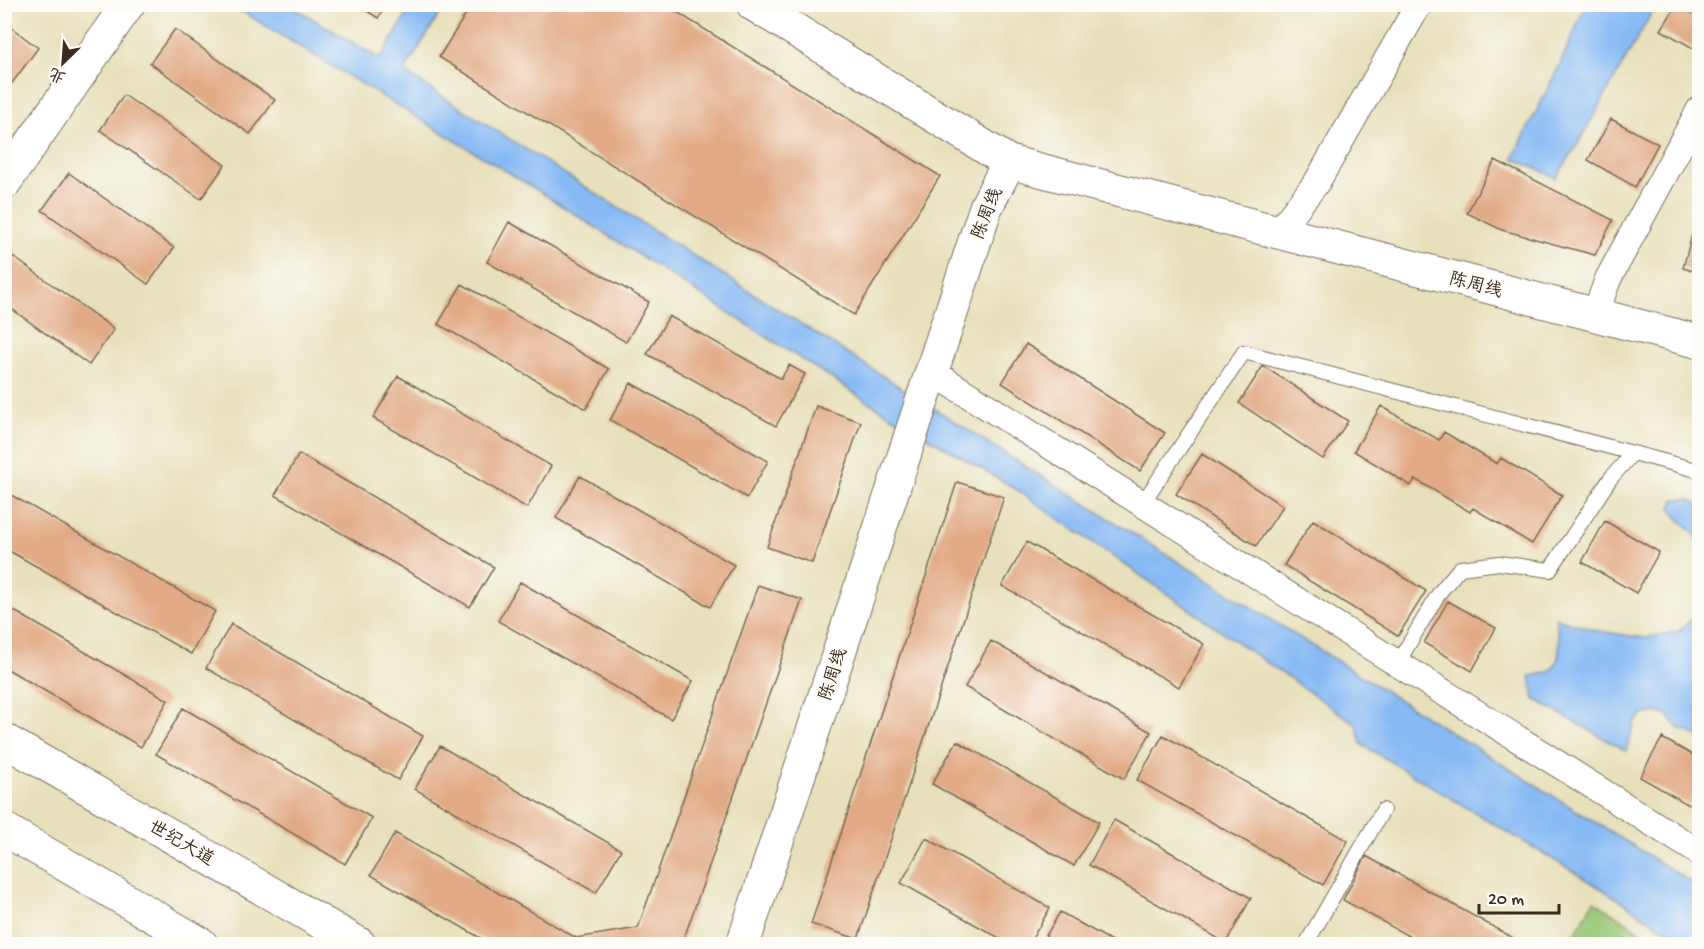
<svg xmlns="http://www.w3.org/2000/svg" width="1704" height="949" viewBox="0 0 1704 949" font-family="'Gochi Hand','LXGW WenKai TC',sans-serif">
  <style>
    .green { fill: #98c675; stroke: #6a784a; stroke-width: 1.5 }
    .water { fill: #87baf4; stroke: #617289; stroke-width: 1.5 }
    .building { fill: #e2ab86 }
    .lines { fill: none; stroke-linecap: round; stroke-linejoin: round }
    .lane-casing { stroke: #786a55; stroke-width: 16 }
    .street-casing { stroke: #786a55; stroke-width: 28 }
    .secondary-casing { stroke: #786a55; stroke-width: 35 }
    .lane { stroke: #fff; stroke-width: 14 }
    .street { stroke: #fff; stroke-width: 26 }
    .secondary { stroke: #fff; stroke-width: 33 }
    .labels { text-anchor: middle; stroke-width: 4.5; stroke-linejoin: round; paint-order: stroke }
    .street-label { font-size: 18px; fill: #3b2a1e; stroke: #fdfcf7 }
  </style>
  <rect width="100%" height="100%" fill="#fdfcf7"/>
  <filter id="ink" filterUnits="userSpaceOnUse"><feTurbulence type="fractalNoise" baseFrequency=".0167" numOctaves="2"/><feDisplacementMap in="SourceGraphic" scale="12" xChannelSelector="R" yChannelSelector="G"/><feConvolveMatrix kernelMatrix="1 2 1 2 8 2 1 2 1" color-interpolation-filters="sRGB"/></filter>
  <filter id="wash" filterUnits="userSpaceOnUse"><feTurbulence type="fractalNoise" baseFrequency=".008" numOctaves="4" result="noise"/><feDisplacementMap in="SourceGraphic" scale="24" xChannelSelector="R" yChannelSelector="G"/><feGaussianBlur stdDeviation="1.35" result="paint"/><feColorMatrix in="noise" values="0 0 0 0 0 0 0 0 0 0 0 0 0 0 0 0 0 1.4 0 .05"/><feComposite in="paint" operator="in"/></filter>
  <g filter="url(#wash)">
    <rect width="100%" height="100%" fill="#e8e0bc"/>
    <path class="green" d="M1594,901L1660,944H1569Z"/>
    <path class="water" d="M231,5H290L380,59L413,5H445L404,72L1028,468L1699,887V944H1688L1599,887L1361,744L1357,725L1014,488L870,403L534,188Z
      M1586,5H1656L1579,142L1556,178L1513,158L1560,64Z
      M1675,499H1688L1699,504V541C1691,525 1675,521 1671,507Z
      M1699,612V736L1679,729L1668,716L1657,712L1642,715L1635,722L1626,751L1534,699L1530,676C1536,675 1545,674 1550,671C1565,660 1557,633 1556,618L1598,631L1645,638L1679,631Z"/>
    <g id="blocks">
      <path class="building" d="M356,4H386L378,18Z
        M472,4H664L940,176L854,315L439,57Z
        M1677,4L1700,18V52L1661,30Z
        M12,28L38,48L4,94V39Z
        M175,29L275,100L250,134L150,63Z
        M124,95L225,165L201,199L100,130Z
        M1611,119L1658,144L1635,187L1588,160Z
        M1495,160L1613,220L1595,255L1502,230L1467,213Z
        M69,173L174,248L148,284L42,210Z
        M1696,220L1700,221V273L1683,268Z
        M509,222L649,302L626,342L487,262Z
        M12,256L114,329L89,365L5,304V266Z
        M462,284L609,369L586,409L438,324Z
        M669,316L781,379L789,365L805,374L776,426L647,354Z
        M1026,344L1165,433L1140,471L1002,383Z
        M1263,366L1348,421L1323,459L1239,403Z
        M398,376L551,466L527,508L373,418Z
        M631,383L768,461L747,498L610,420Z
        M816,406L861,422L812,563L767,547Z
        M1381,406L1439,440L1444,432L1497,464L1501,458L1562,495L1532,544L1473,508L1470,512L1415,479L1411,486L1354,451Z
        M299,454L494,567L470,607L275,495Z
        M1202,454L1283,506L1256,546L1176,494Z
        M580,476L734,565L710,607L556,518Z
        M957,482L1004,497L858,939L811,924Z
        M4,491L215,611L191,654L4,548Z
        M1313,520L1426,591L1398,636L1284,565Z
        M1605,521L1659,552L1636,593L1582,562Z
        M1027,542L1204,644L1179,687L1002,586Z
        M520,582L693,681L671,719L498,621Z
        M758,585L802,600L682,944H491L371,875L395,833L576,938L638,928Z
        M1448,601L1496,628L1472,671L1424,643Z
        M4,605L168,700L141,747L4,667Z
        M231,624L423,736L398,780L206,668Z
        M991,641L1151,732L1124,779L965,687Z
        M183,708L372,818L345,864L156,754Z
        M1163,735L1348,841L1323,885L1137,780Z
        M1662,738L1700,759V786L1689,805L1640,777Z
        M957,741L1099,822L1074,866L932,784Z
        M440,746L621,850L596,893L415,789Z
        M1114,820L1251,898L1226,943L1089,865Z
        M926,838L1050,908L1029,944H1010L901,883Z
        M1366,856L1524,944H1423L1343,900Z
        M1060,912L1117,944H1041Z"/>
    </g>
  </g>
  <g filter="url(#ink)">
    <use href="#blocks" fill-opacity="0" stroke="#786a55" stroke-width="1.5"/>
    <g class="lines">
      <defs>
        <path id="lane" d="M1142,504L1244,352L1633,453
          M1397,664L1439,593L1460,568L1499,563L1550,570L1610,479L1633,453L1700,471
          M1306,944L1383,810"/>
        <path id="street" d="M1278,232L1317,182L1419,4
          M1595,315L1608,279L1700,109
          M932,372L1700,853"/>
        <path id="secondary" d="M753,4L1009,162
          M4,183L128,4
          M4,740L359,944
          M4,829L201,944
          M743,944L986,207L1009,162L1700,342"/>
      </defs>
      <use href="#lane" class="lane-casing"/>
      <use href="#street" class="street-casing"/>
      <use href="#secondary" class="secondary-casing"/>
      <use href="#lane" class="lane"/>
      <use href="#street" class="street"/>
      <use href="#secondary" class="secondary"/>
    </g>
  </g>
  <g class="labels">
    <g class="street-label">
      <text transform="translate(986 213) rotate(-68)" y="6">陈周线</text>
      <text transform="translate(1476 284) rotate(15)" y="6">陈周线</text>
      <text transform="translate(832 674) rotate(-72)" y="6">陈周线</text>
      <text transform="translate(182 842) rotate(30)" y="6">世纪大道</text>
    </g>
  </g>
  <rect width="1704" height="949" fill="none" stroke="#fdfcf7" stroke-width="24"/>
  <g transform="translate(63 63) rotate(205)" stroke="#fdfcf7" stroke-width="4.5" paint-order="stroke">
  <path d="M0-4.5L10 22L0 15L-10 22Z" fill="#3b2a1e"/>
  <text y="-9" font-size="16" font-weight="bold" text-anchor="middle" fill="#3b2a1e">北</text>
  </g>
  <path d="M1479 904v9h80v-9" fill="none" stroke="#3b2a1e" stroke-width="3"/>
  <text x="1488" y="904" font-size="18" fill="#3b2a1e" stroke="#fdfcf7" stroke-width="4.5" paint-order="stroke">20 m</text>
</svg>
